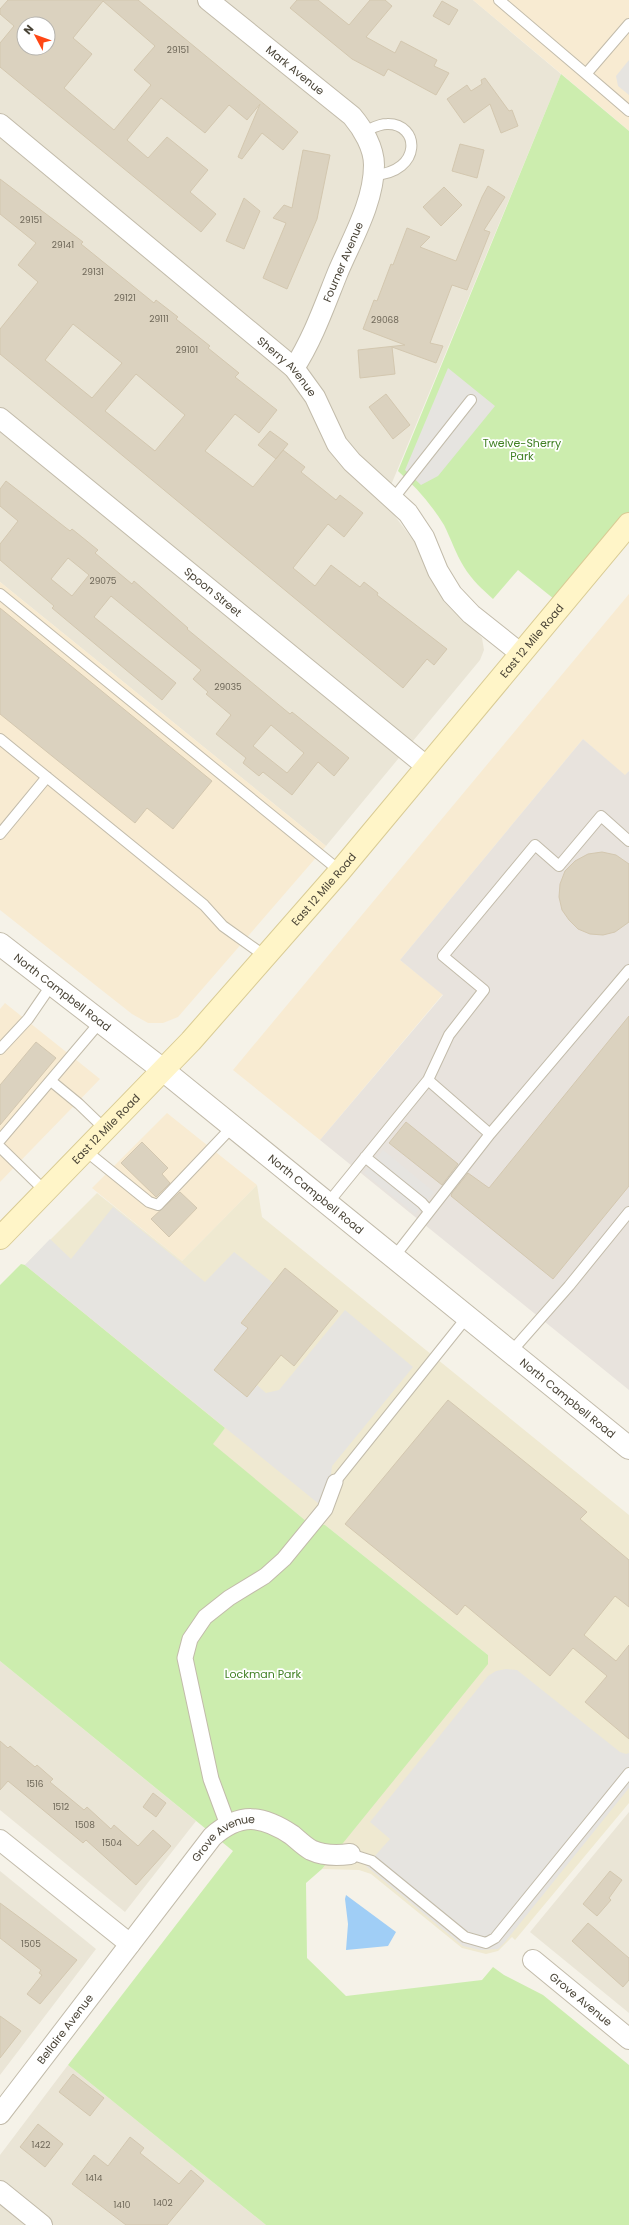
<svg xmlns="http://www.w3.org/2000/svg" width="629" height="2225" viewBox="0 0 629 2225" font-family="Poppins,sans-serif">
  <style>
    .residential { fill: #eae5d6; fill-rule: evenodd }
    .commercial { fill: #f8ebd2 }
    .industrial { fill: #e8e3dd }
    .education { fill: #efe9d1 }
    .green { fill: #ccedae }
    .parking { fill: #e6e4e0 }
    .water { fill: #a0cef6 }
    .building { fill: #dbd2bf; stroke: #d3c7af; fill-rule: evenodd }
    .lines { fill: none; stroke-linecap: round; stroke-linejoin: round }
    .service-casing { stroke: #c2bbaa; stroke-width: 12 }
    .pedestrian-casing { stroke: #c2bbaa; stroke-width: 17 }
    .minor-casing { stroke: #c2bbaa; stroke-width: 22 }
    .tertiary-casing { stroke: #c2bbaa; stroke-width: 24 }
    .secondary-casing { stroke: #d9cb94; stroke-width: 24 }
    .service { stroke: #fff; stroke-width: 10 }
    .pedestrian { stroke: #fff; stroke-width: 15 }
    .minor { stroke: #fff; stroke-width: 20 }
    .tertiary { stroke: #fff; stroke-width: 22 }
    .secondary { stroke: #fff5c8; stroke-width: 22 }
    .labels { text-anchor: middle; stroke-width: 3.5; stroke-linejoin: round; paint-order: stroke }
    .number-label { font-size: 9px; fill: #6e6758 }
    .street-label { font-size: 11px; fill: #494336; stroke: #fff }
    .park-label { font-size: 11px; fill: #418124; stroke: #fff }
  </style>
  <rect width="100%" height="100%" fill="#f5f2e8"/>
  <path class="residential" d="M0,0H473L561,74L384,502L417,545L433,582L482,638L484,650L480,660L326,846L0,582ZM24,24H48V48H24Z
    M0,1661L196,1821L125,1912L0,1810Z
    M629,1812V2013L530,1932Z
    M0,1871L96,1949L0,2075Z
    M68,2065L266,2225H0V2155Z"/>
  <path class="commercial" d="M473,0H629V131L614,118Z
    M0,582L326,846L178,1017L163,1023H148L132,1014L0,910Z
    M629,594V771L625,776L583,739L400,960L443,994L320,1140L233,1070Z
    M5,1003L100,1079L0,1182V1009Z
    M167,1113L257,1185L182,1261L92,1188Z"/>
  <path class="industrial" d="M583,739L625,775L629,771V1390L320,1140L443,995L400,960Z"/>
  <path class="education" d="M257,1185L262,1217L629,1515V1803L515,1940L512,1937L498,1951L486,1954L462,1948L371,1874L359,1870L322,1869L488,1655L325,1525L306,1521L212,1444L225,1428L25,1265L97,1193L182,1261Z"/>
  <path class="green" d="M561,74L629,131V520L559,603L518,570L493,599C482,589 472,580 464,567C456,554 451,539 444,525C431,504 416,487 398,471Z
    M21,1264L25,1265L225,1428L213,1444L306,1521L325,1525L488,1655V1664L322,1869L306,1883L307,1958L346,1996L482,1980L493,1967L504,1975L543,1995L629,2065V2225H266L68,2065L233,1851L0,1661V1285Z"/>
  <path class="parking" d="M629,60V95L618,86L616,76Z
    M448,368L495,406L438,476L421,485L405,470Z
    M383,1150L434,1192L415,1214L364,1173Z
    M113,1207L205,1282L234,1252L273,1283L241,1322L248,1328L214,1370L247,1397L257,1385L266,1393L279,1390L345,1310L413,1367L332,1466L329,1491L319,1504L25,1265L50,1239L71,1259Z
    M506,1669L517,1670L620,1752L626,1754L629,1753V1788L505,1942L498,1949L480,1950L463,1946L366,1866L390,1839L370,1822L488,1676L496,1671Z"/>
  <path class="water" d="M346,1895L396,1932L388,1946L346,1950L348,1924L345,1899Z"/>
  <path class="building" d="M8,0H138L298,132L283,150L262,133L242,159L238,157L260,104L247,120L229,105L205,133L161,98L127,140L148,158L167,137L208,170L190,192L216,214L201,232L0,67V43L14,26L0,14V9ZM103,1L155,46L134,70L151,85L114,130L64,88L92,54L73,38ZM24,24H48V48H24Z
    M297,0H318L349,25L370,0H385L392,6L366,37L395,53L401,41L437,60L434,66L449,73L436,95L388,69L384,76L352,59L290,8Z
    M442,1L458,10L449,25L433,16Z
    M485,78L509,111L512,110L518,126L501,133L490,104L464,123L447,99L467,85L471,91L482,84L481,80Z
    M460,144L484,150L477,178L452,171Z
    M303,150L330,155L317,219L287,289L263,278L286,223L273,218L284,205L292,208Z
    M0,179L83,242L81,244L154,303L156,300L178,317L176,319L210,346L208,348L239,373L235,377L277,410L259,433L235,414L205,451L253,487L283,450L305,467L301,472L336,500L340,495L363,513L344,537L328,524L293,568L315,586L331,565L360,587L364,582L378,593L377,595L447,649L434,665L427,659L403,688L0,354V329L38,282L18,265L36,243L0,214ZM73,324L122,363L92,398L45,360ZM136,374L185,415L155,451L105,411Z
    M488,186L505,197L484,230L490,232L467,290L452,285L430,343L443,346L436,363L392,347L395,374L360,378L358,350L405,345L363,329L374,300L377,301L391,264L393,265L407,228L430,237L420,247L456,261L482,197Z
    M444,187L462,205L441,226L423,207Z
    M244,198L260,211L244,249L226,241Z
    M386,394L410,425L393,439L369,407Z
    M270,431L288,444L276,459L258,445Z
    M6,481L70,531L72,529L98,550L95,553L132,584L134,581L188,628L187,629L290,714L292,712L349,758L334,776L318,762L292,795L263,772L259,776L243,763L246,758L216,734L231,715L206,694L208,692L193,679L201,670L111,596L94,617L176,683L162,700L52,608L54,606L0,560V544L18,521L0,506V489ZM68,558L89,575L72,596L51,579ZM271,725L304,753L287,773L253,746Z
    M0,608L212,781L173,829L147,808L135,823L0,714Z
    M602,852L616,855L629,864V922L615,932L603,935L590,934L578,929L569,920L562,910L559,897L560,884L565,871L575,861L588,854Z
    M629,1016V1186L553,1279L451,1196L452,1193L468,1173L489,1188Z
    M36,1042L56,1058L0,1125V1085Z
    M406,1122L458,1164L442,1185L389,1143Z
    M142,1142L168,1168L162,1174L170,1183L156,1197L121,1163Z
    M180,1192L197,1208L169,1237L151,1219Z
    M285,1268L338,1311L294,1366L281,1355L247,1397L214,1370L248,1328L241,1323Z
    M448,1400L587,1512L580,1519L629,1560V1607L615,1596L584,1635L616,1661L629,1645V1739L585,1702L607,1676L573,1648L550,1676L465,1605L457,1615L345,1524Z
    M0,1741L8,1748L10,1746L35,1767L37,1765L53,1779L50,1782L84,1810L87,1807L111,1829L114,1825L138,1846L153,1830L171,1846L136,1885L86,1840L83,1843L8,1781L0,1790Z
    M153,1793L166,1803L156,1817L143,1807Z
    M610,1871L622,1880L609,1898L611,1900L597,1916L583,1904Z
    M0,1903L77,1960L40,2004L27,1994L42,1975L39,1973L41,1970L0,1938Z
    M588,1923L629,1958V1980L623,1987L572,1941Z
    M0,2016L21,2031L0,2058Z
    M73,2074L104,2098L90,2116L59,2092Z
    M38,2124L63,2144L45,2167L20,2147Z
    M130,2137L144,2148L140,2153L179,2184L191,2170L204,2181L167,2225H126L72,2184L94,2155L108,2166Z"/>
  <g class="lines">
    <defs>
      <path id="service" d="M499,0L586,74L629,24
        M586,74L629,111
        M363,132C371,129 378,124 387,124C420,123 423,172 374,175
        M393,499L471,400
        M0,594L340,871
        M0,739L204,905L223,926L265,956
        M0,834L47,777
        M0,1049L28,1019L52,984
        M428,1080L449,1035L484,990L443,956L535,845L559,866L601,816L629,841
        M51,1081L79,1104L106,1130
        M490,1134L629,970
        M0,1140L101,1021
        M0,1147L46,1192
        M86,1151L149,1202L158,1205L233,1126
        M365,1157L422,1203L429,1211
        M328,1203L428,1080L490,1134L394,1257
        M511,1352L569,1286L629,1212
        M335,1482L467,1317
        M350,1854L372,1861L465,1937L486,1943L495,1938L629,1773"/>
      <path id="pedestrian" d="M228,1825L211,1779L185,1658L190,1639L205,1617L229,1598L265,1576L284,1559L325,1509L335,1482"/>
      <g id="minor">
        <path id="s1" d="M208,0L352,116C363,129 374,148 374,165C374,202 352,239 338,272C325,304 313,339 294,368"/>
        <path id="s2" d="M0,124L294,368L315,397L337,444L352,462L408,513L424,537L438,571L452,594L471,614L520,653"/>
        <path id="s3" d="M0,418L426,766"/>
        <path d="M0,1840L130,1944"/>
        <path id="s4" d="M533,1960L629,2039"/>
        <path id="s5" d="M0,2114L212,1837C240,1812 262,1815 292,1835C298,1840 304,1846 311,1850C324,1856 336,1856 350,1854"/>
        <path d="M0,2191L42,2225"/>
      </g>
      <g id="tertiary">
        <path id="s6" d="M0,944L163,1070L629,1448"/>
      </g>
      <g id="secondary">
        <path id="s7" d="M0,1238L191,1041L340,871L629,524"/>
      </g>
    </defs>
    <use href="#service" class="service-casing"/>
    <use href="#pedestrian" class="pedestrian-casing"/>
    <use href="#minor" class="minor-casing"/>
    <use href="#tertiary" class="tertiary-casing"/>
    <use href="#secondary" class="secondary-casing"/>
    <use href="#service" class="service"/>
    <use href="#pedestrian" class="pedestrian"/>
    <use href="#minor" class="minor"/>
    <use href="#tertiary" class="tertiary"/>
    <use href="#secondary" class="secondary"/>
  </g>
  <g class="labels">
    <g class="number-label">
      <text x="178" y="53">29151</text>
      <text x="31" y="223">29151</text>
      <text x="63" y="248">29141</text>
      <text x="93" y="275">29131</text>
      <text x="125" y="301">29121</text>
      <text x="159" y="322">29111</text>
      <text x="385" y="323">29068</text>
      <text x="187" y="353">29101</text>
      <text x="103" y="584">29075</text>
      <text x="228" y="690">29035</text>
      <text x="35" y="1787">1516</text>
      <text x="61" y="1810">1512</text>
      <text x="85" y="1828">1508</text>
      <text x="112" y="1846">1504</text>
      <text x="31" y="1947">1505</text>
      <text x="41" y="2148">1422</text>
      <text x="94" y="2181">1414</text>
      <text x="163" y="2206">1402</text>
      <text x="122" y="2208">1410</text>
    </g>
    <g class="street-label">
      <text dy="4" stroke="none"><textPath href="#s1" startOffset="112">Mark Avenue</textPath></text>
      <text transform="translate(343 262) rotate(-67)" y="4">Fourner Avenue</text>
      <text dy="4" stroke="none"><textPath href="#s2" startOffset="376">Sherry Avenue</textPath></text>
      <text dy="4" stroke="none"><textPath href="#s3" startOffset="275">Spoon Street</textPath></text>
      <text dy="4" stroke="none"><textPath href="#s7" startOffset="800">East 12 Mile Road</textPath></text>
      <text dy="4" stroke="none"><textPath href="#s7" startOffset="476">East 12 Mile Road</textPath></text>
      <text dy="4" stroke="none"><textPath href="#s6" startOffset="79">North Campbell Road</textPath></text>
      <text dy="4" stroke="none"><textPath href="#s7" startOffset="152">East 12 Mile Road</textPath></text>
      <text dy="4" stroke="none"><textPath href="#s6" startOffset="403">North Campbell Road</textPath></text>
      <text dy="4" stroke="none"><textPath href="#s6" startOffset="727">North Campbell Road</textPath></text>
      <text dy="4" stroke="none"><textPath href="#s5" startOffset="358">Grove Avenue</textPath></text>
      <text dy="4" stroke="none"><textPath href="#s4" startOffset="62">Grove Avenue</textPath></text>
      <text dy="4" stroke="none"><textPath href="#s5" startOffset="107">Bellaire Avenue</textPath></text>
    </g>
    <g class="park-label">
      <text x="522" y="447">Twelve-Sherry<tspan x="522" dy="13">Park</tspan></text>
      <text x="263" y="1678">Lockman Park</text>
    </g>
  </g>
  <g transform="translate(36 36) rotate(311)"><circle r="19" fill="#ffffff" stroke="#b6b4af"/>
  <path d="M0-3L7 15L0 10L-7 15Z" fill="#ff4715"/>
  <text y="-6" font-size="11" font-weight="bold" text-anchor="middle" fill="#494336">N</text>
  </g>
</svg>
